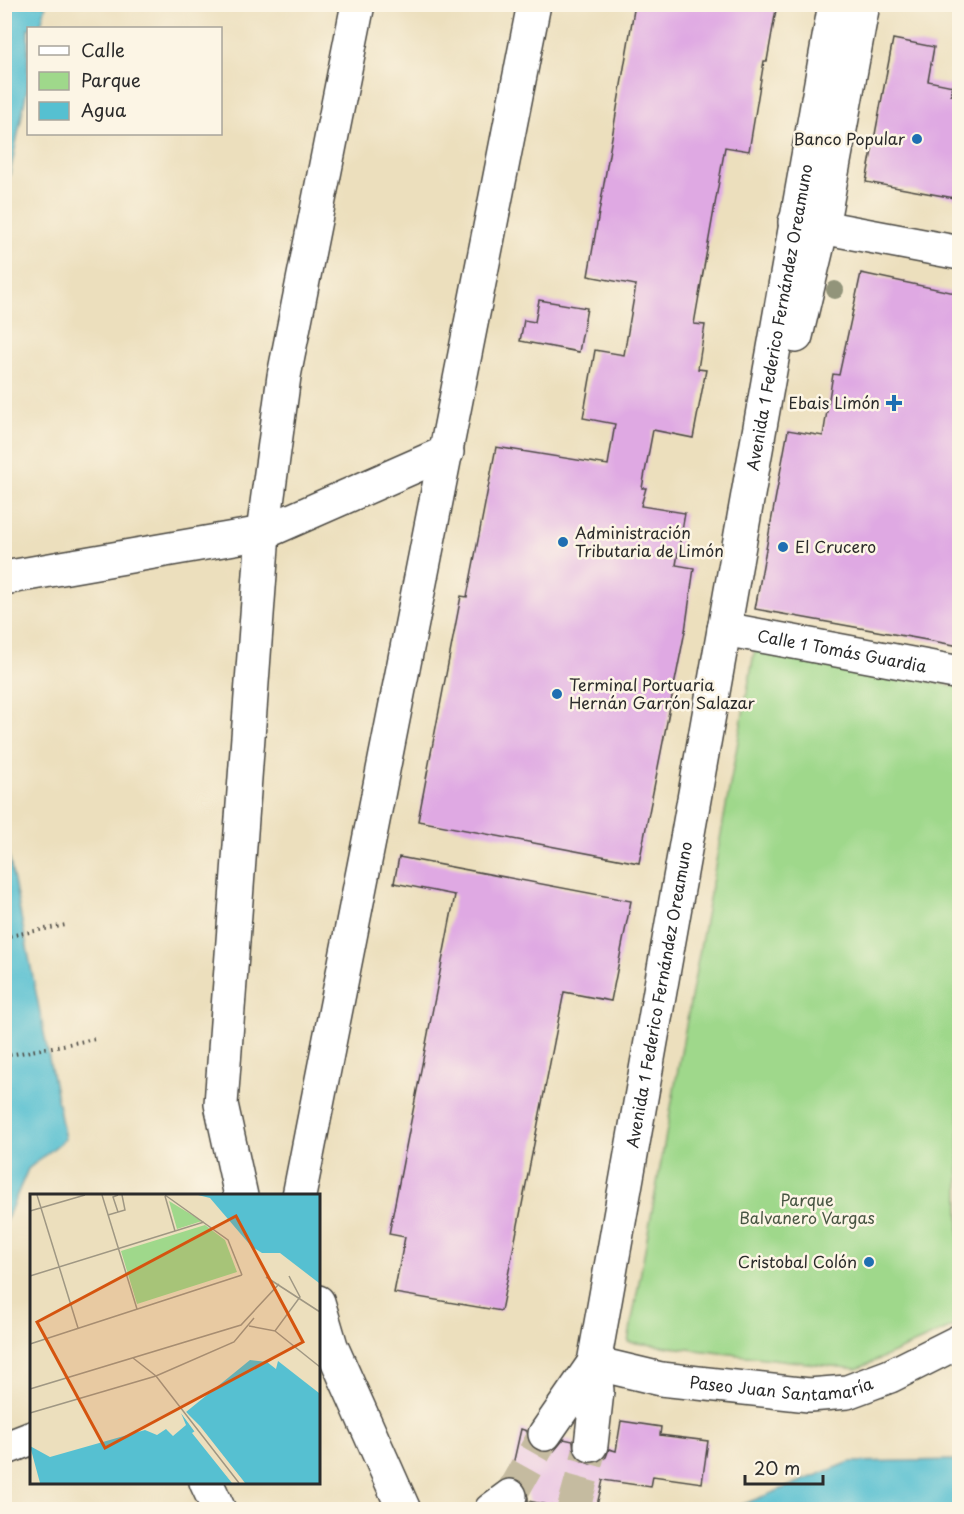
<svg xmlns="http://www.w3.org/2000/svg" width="964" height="1514" viewBox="0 0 964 1514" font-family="'Playpen Sans',sans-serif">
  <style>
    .green { fill: #9fd88b; stroke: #65825b; stroke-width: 1.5 }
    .water { fill: #56c0d1; stroke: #40767e; stroke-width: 1.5 }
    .building { fill: #dfa9e3 }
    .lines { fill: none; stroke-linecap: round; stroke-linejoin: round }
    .minor-tunnel { stroke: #c5bba0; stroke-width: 33; stroke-dasharray: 33 16; stroke-linecap: butt }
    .minor-casing { stroke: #484641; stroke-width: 36 }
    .highway-casing { stroke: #484641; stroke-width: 36 }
    .path { stroke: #484641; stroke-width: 4; stroke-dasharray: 1.5 4.5; stroke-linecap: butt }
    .minor { stroke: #fff; stroke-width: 33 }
    .highway { stroke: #fff; stroke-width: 33 }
    .tree { fill: #92947a }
    .poi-dot { fill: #1f6fb2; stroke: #fcf5e5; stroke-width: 2 }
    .labels { text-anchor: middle; stroke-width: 5; stroke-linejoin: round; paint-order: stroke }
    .poi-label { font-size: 16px; fill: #2b2b2b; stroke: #fcf5e5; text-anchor: end }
    .street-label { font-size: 16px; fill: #2b2b2b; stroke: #fcf5e5 }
    .park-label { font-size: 16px; fill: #485643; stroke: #fcf5e5 }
    .inset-road { fill: none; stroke: #9f9783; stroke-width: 1.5 }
    .view { fill: #d5540f; fill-opacity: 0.15; stroke: #d5540f; stroke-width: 3 }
    .inset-edge { fill: none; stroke: #2b2b2b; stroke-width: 3 }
  </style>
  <rect width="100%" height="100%" fill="#fcf5e5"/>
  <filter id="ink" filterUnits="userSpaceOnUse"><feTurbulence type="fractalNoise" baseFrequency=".0167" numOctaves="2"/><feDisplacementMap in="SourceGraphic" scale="12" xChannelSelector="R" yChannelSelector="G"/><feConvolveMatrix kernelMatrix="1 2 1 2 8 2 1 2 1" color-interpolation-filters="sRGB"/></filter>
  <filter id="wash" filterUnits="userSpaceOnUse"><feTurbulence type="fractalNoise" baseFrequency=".008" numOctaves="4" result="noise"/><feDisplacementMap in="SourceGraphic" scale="24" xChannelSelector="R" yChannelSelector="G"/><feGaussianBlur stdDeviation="1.35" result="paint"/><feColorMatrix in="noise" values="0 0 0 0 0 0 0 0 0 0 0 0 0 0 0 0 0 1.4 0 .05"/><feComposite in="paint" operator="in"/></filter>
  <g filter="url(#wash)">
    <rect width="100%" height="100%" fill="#ecdfbd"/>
    <path class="green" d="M755,648L959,687V1324L857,1369L628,1342Z"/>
    <path class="water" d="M5,4L46,5L40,28H28V85L5,198Z
      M5,836L65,1139L28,1169L5,1223Z
      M959,1460V1509H731L850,1462Z"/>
    <g id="blocks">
      <path class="building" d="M635,4H777L767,61H764L749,151L725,147L694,324L705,325L698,369L706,370L693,438L653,430L642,488H646L641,506L685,513L676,565L694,568L685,631L639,863L418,821L461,596L467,597L496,447L608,465L615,424L583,418L595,350L624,355L636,285L588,276Z
        M893,39L934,47L928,81L953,86L951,95L960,96V199L866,182Z
        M861,273L960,294V504L954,532H960V646L755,609L788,430L823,436L833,374L839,375Z
        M539,300L587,308L579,352L520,341L524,320L535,322Z
        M399,857L631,901L611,1001L564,992L501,1311L394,1293L405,1237L389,1234L455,895L394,883Z
        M621,1421L661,1427L660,1435L708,1441L702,1483L653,1476L651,1487L603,1480L596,1509H568L528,1501V1493L525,1484L518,1479L510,1478L521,1429L527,1431L528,1441L534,1449L543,1453L554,1451L564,1439L573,1441L574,1453L580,1460L590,1464L599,1462L606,1457L609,1449L616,1451Z"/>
    </g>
  </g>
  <g filter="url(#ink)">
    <use href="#blocks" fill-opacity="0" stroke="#484641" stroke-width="1.5"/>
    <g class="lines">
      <path class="minor-tunnel" d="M510,1496L545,1434
        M573,1510L591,1445"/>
      <defs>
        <g id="minor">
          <path d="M795,222L960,253"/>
          <path d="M4,578L263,533L447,452"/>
          <path id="s1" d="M724,629L960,673"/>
          <path d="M241,1196L221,1104L263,533L284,376L358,4"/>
          <path d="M299,1196L534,4"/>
          <path d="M318,1302L331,1346L404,1510"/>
          <path id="s2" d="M594,1363L661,1379L809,1395L847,1392L890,1376L960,1341"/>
          <path d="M545,1434L594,1363"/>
          <path d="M591,1445L597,1391L594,1363"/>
          <path d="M4,1449L32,1438"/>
          <path d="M206,1482L219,1510"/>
          <path d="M491,1510L510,1496"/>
        </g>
        <g id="highway">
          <path d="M796,336L822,227L863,4"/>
          <path id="s3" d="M594,1363L835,4"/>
        </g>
      </defs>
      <use href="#minor" class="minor-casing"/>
      <use href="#highway" class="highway-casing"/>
      <path class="path" d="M4,937L66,925
        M4,1056L95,1039"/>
      <use href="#minor" class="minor"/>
      <use href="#highway" class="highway"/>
    </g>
    <circle class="tree" cx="835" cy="290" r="9"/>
  </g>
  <g class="poi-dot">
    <circle cx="917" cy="139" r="6"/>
    <path d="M891 394h6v6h6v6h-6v6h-6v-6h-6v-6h6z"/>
    <circle cx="563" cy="542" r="6"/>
    <circle cx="783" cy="547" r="6"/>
    <circle cx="557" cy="694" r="6"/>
    <circle cx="869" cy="1262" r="6"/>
  </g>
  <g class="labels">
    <g class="poi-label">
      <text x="905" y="145">Banco Popular</text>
      <text x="880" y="409">Ebais Limón</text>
      <text x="575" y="539" text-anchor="start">Administración<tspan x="575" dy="18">Tributaria de Limón</tspan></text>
      <text x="795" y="553" text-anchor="start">El Crucero</text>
      <text x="569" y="691" text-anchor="start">Terminal Portuaria<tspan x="569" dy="18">Hernán Garrón Salazar</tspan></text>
      <text x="857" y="1268">Cristobal Colón</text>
    </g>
    <g class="street-label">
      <text dy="6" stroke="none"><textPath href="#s3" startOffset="1062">Avenida 1 Federico Fernández Oreamuno</textPath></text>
      <text dy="6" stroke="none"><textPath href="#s1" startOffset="120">Calle 1 Tomás Guardia</textPath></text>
      <text dy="6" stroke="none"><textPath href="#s3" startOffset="374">Avenida 1 Federico Fernández Oreamuno</textPath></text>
      <text dy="6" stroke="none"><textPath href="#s2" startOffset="190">Paseo Juan Santamaría</textPath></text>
    </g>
    <g class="park-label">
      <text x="807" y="1206">Parque<tspan x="807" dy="18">Balvanero Vargas</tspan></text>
    </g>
  </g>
  <g transform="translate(30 1194)">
    <rect width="290" height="290" fill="#ecdfbd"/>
    <path d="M139,7L172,27L147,35ZM175,31L195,46L207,78L107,110L91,57Z" fill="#9fd88b"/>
    <path d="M168,1H289V89L250,59H232L221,52L180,4ZM220,166L237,168L246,175L248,167L289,199V289H215L156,218ZM151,219L202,289H10L0,252L20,263L115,236L127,241L136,235L143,242L156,231Z" fill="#56c0d1"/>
    <path d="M155,217L170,232L215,289L168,238L202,289L162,239L165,237L151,219Z" fill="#ecdfbd"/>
    <path class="inset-road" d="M7,1L48,134M72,1L107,115M135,1L198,46L212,81M135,2L145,37M0,17L55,1M88,18L83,3L88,1M78,21L95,16L92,1M0,82L174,28M236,83L290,118M219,132L245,137L270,103L259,82M245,137L290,173M0,150L212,81M103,164L126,182L209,289M0,195L211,131L249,90M0,219L126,182L204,148L224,124"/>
    <path class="view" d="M206,22L273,148L75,254L7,128Z"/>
    <rect width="290" height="290" class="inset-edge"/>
  </g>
  <rect width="964" height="1514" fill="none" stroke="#fcf5e5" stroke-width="24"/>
  <rect x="27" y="27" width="195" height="108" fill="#fcf5e5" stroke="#a8a49b" stroke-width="1.5"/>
  <rect x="39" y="46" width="30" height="9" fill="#ffffff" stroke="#a8a49b" stroke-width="1.5"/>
  <text x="81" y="57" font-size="18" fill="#2b2b2b">Calle</text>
  <rect x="39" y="72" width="30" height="18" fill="#9fd88b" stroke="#a8a49b" stroke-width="1.5"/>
  <text x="81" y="87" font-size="18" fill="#2b2b2b">Parque</text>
  <rect x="39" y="102" width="30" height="18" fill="#56c0d1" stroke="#a8a49b" stroke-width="1.5"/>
  <text x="81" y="117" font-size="18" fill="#2b2b2b">Agua</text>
  <path d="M745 1475v9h78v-9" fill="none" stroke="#2b2b2b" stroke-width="3"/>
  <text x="754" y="1475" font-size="18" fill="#2b2b2b" stroke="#fcf5e5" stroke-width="4.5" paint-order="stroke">20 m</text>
</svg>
